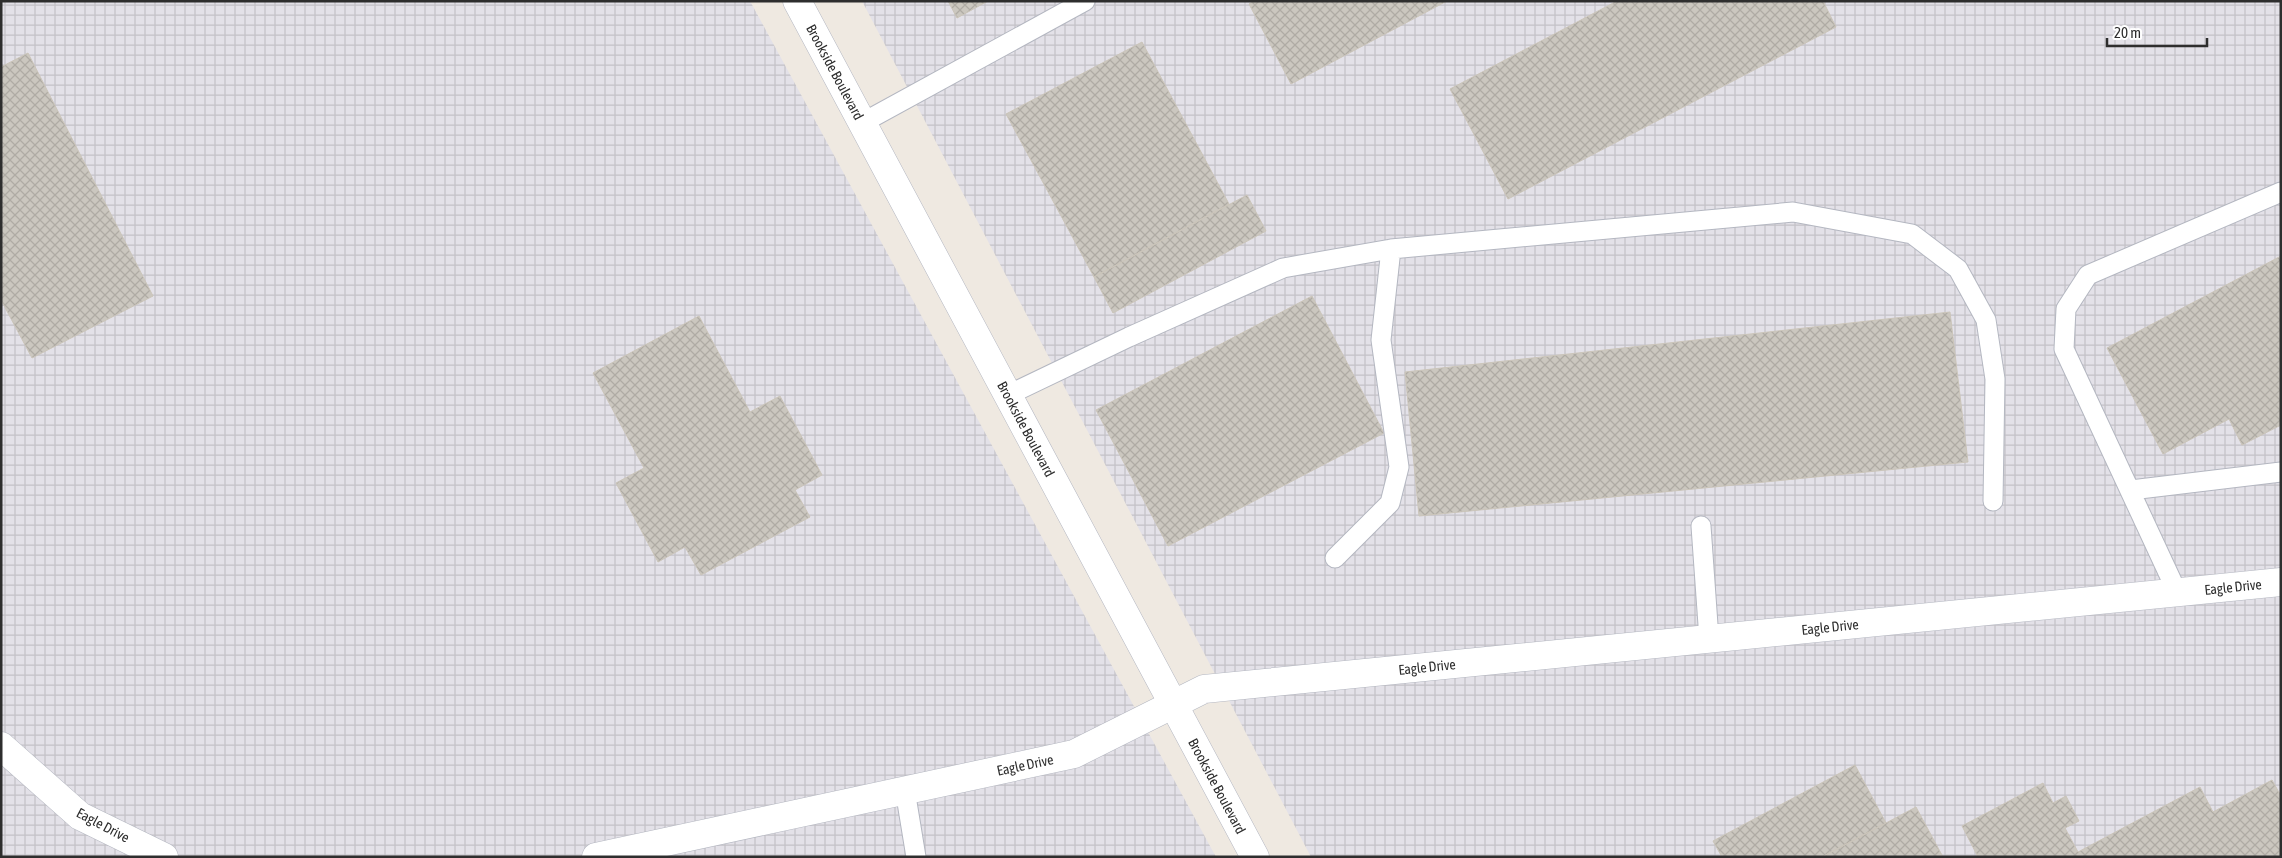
<svg xmlns="http://www.w3.org/2000/svg" width="2282" height="858" viewBox="0 0 2282 858" font-family="'Asap Condensed',sans-serif">
  <style>
    .industrial { fill: url(#industrial-grid) }
    .building { fill: url(#building-cross-hatch); stroke: #cbc5ba }
    .lines { fill: none; stroke-linecap: round; stroke-linejoin: round }
    .service-casing { stroke: #b4b7c1; stroke-width: 21 }
    .minor-casing { stroke: #b4b7c1; stroke-width: 29 }
    .tertiary-casing { stroke: #b4b7c1; stroke-width: 29 }
    .service { stroke: #fff; stroke-width: 19 }
    .minor { stroke: #fff; stroke-width: 28 }
    .tertiary { stroke: #fff; stroke-width: 28 }
    .labels { text-anchor: middle; stroke-width: 4; stroke-linejoin: round; paint-order: stroke }
    .street-label { font-size: 14px; fill: #2e2e2e; stroke: #fff }
  </style>
  <defs>
    <pattern id="industrial-grid" width="8" height="8" patternUnits="userSpaceOnUse" patternTransform="scale(1.25)"><rect width="8" height="8" fill="#e3e1e8"/><path d="M0 4h8M4 0v8" fill="none" stroke="#c3c1c7"/></pattern>
    <pattern id="building-cross-hatch" width="8" height="8" patternUnits="userSpaceOnUse" patternTransform="scale(1.25)"><rect width="8" height="8" fill="#cbc7bf"/><path d="M0 0l8 8M0 8l8-8" fill="none" stroke="#afaba4"/></pattern>
  </defs>
  <rect width="100%" height="100%" fill="#efe9e1"/>
  <path class="industrial" d="M1,1H750L1216,857H1Z
    M862,1H2281V857H1311Z"/>
  <path class="building" d="M948,1H988L957,18Z
    M1254,1H1447L1291,84L1249,4Z
    M1617,1H1823L1836,27L1508,199L1450,89Z
    M1142,42L1229,204L1094,277L1006,114Z
    M28,53L153,296L32,358L1,300V67Z
    M1247,195L1266,231L1113,313L1094,277Z
    M2281,256V425L2242,445L2229,419L2163,454L2107,348Z
    M1312,296L1384,433L1168,546L1096,410Z
    M1950,312L1968,462L1419,516L1405,372Z
    M699,316L750,412L780,396L822,475L795,490L810,517L701,575L685,547L658,562L616,483L644,468L593,373Z
    M1855,765L1886,823L1822,857H1722L1713,841Z
    M2272,780L2281,796V857H1978L1962,826L2043,783L2053,803L2066,796L2079,821L2065,828L2078,852L2200,787L2213,812Z
    M1916,807L1943,857H1822L1886,823Z"/>
  <g class="lines">
    <defs>
      <path id="service" d="M862,123L1085,1
        M1008,395L1129,337L1283,268L1391,249L1793,212L1912,234L1958,269L1986,320L1995,379L1993,501
        M2131,490L2281,472
        M1701,526L1709,639
        M1335,558L1390,503L1399,467L1381,340L1391,249
        M2177,592L2064,349L2066,309L2088,275L2281,192
        M905,790L916,857"/>
      <path id="minor" d="M1,746L80,816L164,857
        M596,857L1074,754L1204,689L2281,582"/>
      <path id="tertiary" d="M797,1L1255,857"/>
    </defs>
    <use href="#service" class="service-casing"/>
    <use href="#minor" class="minor-casing"/>
    <use href="#tertiary" class="tertiary-casing"/>
    <use href="#service" class="service"/>
    <use href="#minor" class="minor"/>
    <use href="#tertiary" class="tertiary"/>
  </g>
  <g class="labels">
    <g class="street-label">
      <text transform="translate(835 72) rotate(62)" y="5">Brookside Boulevard</text>
      <text transform="translate(1026 429) rotate(62)" y="5">Brookside Boulevard</text>
      <text transform="translate(2233 587) rotate(-6)" y="5">Eagle Drive</text>
      <text transform="translate(1830 627) rotate(-6)" y="5">Eagle Drive</text>
      <text transform="translate(1427 667) rotate(-6)" y="5">Eagle Drive</text>
      <text transform="translate(1025 765) rotate(-12)" y="5">Eagle Drive</text>
      <text transform="translate(1217 786) rotate(62)" y="5">Brookside Boulevard</text>
      <text transform="translate(103 825) rotate(28)" y="5">Eagle Drive</text>
    </g>
  </g>
  <rect width="2282" height="858" fill="none" stroke="#2e2e2e" stroke-width="5"/>
  <path d="M2107 38v8h100v-8" fill="none" stroke="#2e2e2e" stroke-width="2.5"/>
  <text x="2114" y="38" font-size="15" fill="#2e2e2e" stroke="#ffffff" stroke-width="4" paint-order="stroke">20 m</text>
</svg>
